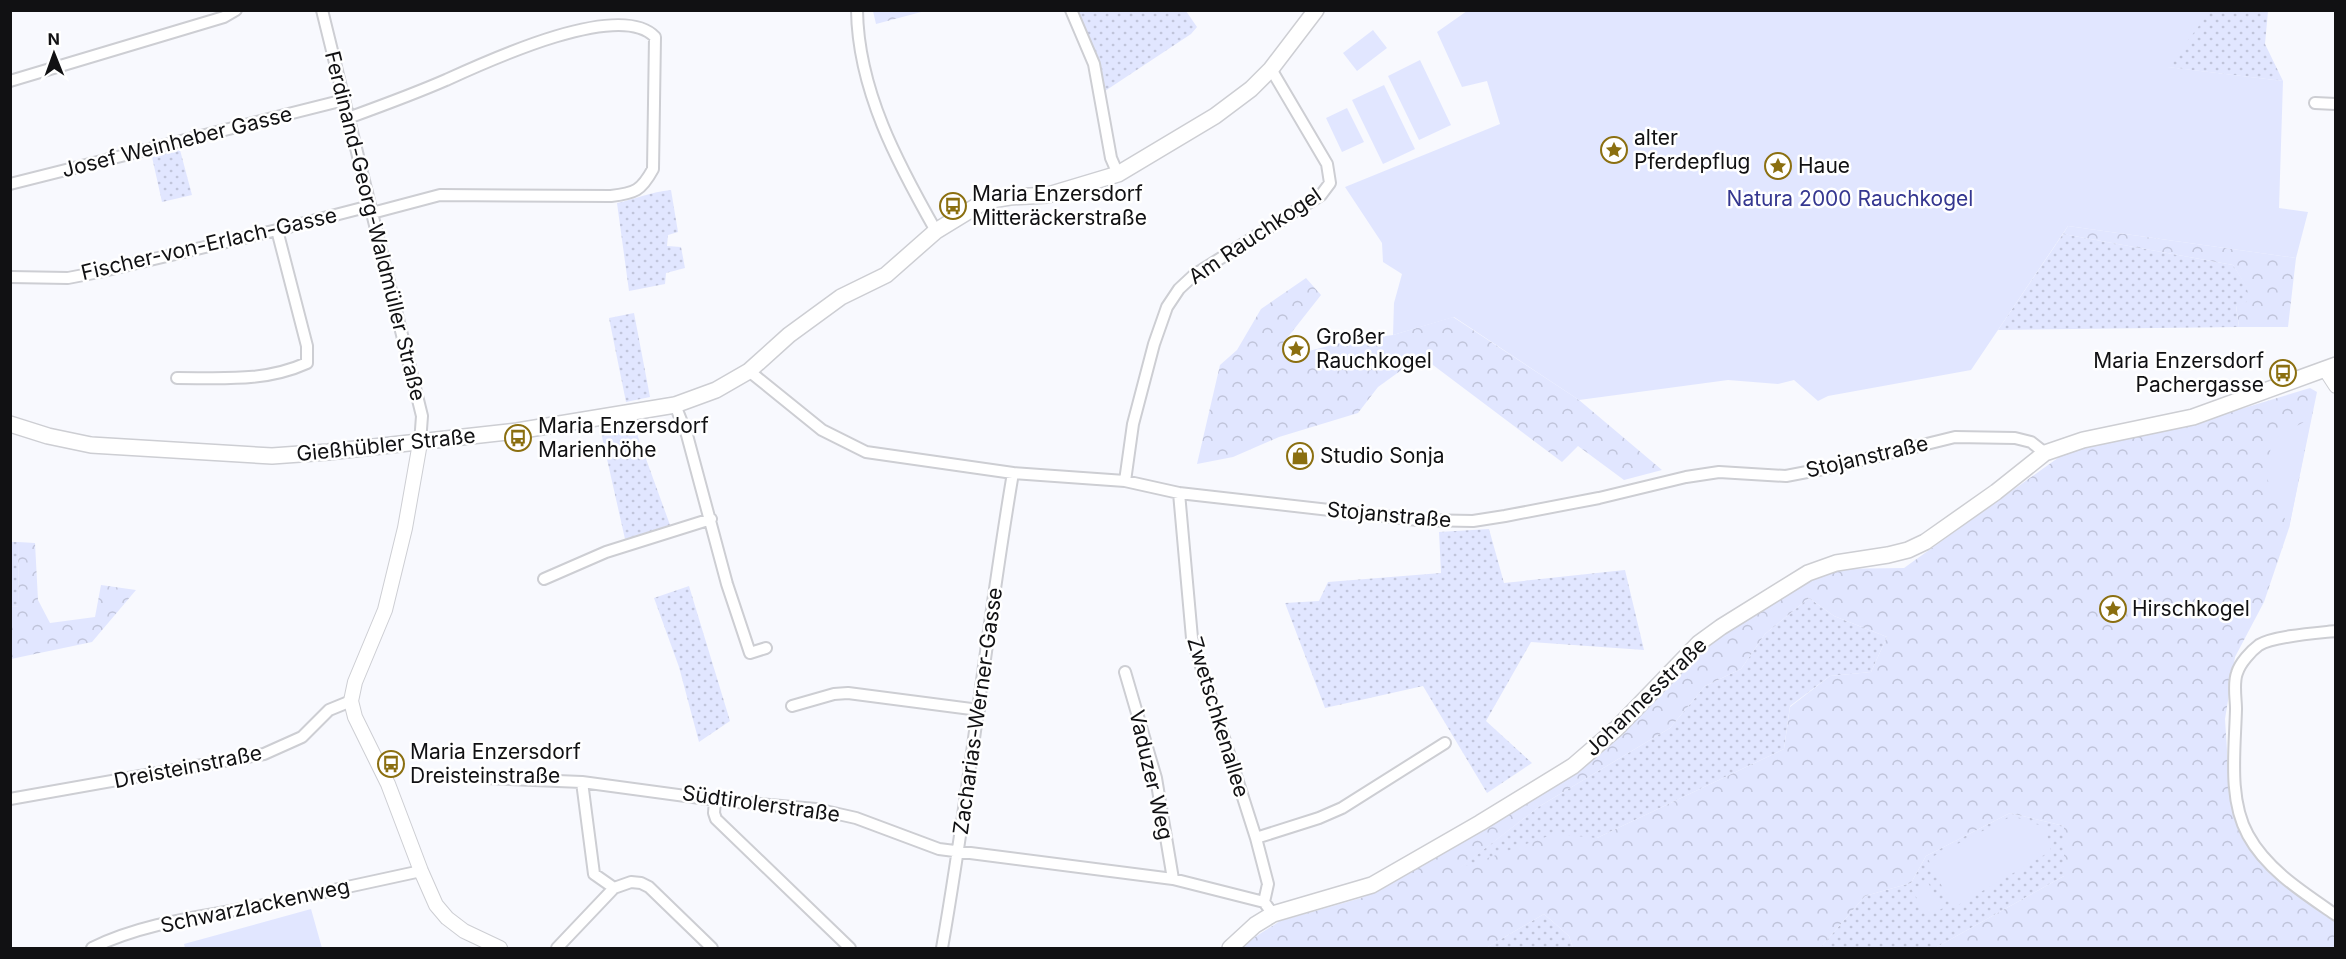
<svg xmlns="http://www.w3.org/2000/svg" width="2346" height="959" viewBox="0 0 2346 959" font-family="Inter,sans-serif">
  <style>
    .grass { fill: url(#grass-dots) }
    .forest { fill: url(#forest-crowns); fill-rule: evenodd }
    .park { fill: #e1e6ff }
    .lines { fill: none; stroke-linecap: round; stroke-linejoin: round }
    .minor-casing { stroke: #cdced3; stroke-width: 14 }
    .tertiary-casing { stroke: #cdced3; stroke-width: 16 }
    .secondary-casing { stroke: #cdced3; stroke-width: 18 }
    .minor { stroke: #fff; stroke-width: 10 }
    .tertiary { stroke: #fff; stroke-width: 14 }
    .secondary { stroke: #fff; stroke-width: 15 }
    .labels { text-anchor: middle; stroke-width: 5; stroke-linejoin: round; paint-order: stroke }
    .poi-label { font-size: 21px; fill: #111113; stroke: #fff; text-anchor: start }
    .street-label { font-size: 21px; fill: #111113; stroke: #fff }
    .park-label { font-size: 21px; fill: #353790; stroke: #fff }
  </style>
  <defs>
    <pattern id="grass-dots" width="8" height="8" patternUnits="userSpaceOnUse" patternTransform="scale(1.5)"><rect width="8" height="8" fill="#e1e6ff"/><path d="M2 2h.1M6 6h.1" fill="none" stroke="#c0c4da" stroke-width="1.8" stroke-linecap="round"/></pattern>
    <pattern id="forest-crowns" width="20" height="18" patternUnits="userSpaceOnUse" patternTransform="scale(1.5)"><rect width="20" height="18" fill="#e1e6ff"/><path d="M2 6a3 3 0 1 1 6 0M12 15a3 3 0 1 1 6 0" fill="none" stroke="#c0c4da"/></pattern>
  </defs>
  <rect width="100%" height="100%" fill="#f8f9fe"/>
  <path class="grass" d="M1076,11H1186L1197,27L1191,34L1105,91L1095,57Z
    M1875,11H2268L2265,44L2283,81L2167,67Z
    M180,150L192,195L162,202L152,157Z
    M671,190L678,232L668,235L667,246L681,247L685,268L666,273L665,284L629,291L617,203C635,199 651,192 671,190Z
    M2063,234L2233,265L2247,287L2248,302L2236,306L2239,327L1998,330Z
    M634,313L650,397L626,402L609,318Z
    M633,423L670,525L625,539L600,428Z
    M1489,529L1504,583L1625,570L1644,650L1531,642L1486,721L1532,763L1487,793L1423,686L1325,708L1285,603L1319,601L1328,582L1441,573L1439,532Z
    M10,542H18L19,606L11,607Z
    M689,586L730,721L699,742L679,667L654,598Z
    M1809,598L1834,616L1887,637L1871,672L1830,676L1790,706L1784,749L1597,838L1458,869L1540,806L1670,728L1705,686L1741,669L1765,634Z
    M2010,813L2064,826V876L1935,948H1820L1865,896L1911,883L1926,856Z
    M1544,914L1569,936L1573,948H1486Z"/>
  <path class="forest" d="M873,11V10L925,11L876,24Z
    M2068,226L2296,258L2288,327H2239L2236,305L2247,302V288L2233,265L2063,234Z
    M1306,278L1321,295L1284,342L1293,355L1348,341L1393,335L1453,317L1579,400L1662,470L1624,480L1578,446L1562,462L1421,356L1378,387L1358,413L1279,437L1233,457L1197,464L1220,365L1237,350L1261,309Z
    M2310,388L2317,392L2289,528L2264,602L2235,657L2225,719L2230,797L2243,840L2273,874L2335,922V948H1935L2064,876V826L2010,813L1926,856L1911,883L1865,896L1820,948H1573L1569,936L1544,914L1486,948H1242L1255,937L1280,921L1361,898L1393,882L1588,764L1617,737L1674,678L1735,623L1829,569L1904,568L2062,455L2084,444L2184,426ZM1809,598L1834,616L1887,637L1871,672L1830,676L1790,707L1784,749L1597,838L1554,834L1460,868L1540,806L1670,728L1705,686L1741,669L1765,634Z
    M18,542L35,543L38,600L50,623L95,617L101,585L136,590L92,642L11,659V607L19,606Z"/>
  <path class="park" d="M2210,11L2168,67L2283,81L2279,208L2308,212L2296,258L2068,226L1971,370L1828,396L1818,401L1794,380L1778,384L1728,380L1579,400L1454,317L1393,335L1394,303L1402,274L1383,262L1382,243L1345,187L1500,124L1487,81L1462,87L1437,32L1467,11Z
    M1373,30L1387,48L1357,71L1343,53Z
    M1420,60L1451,125L1419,140L1388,76Z
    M1384,85L1415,149L1383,164L1352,100Z
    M1347,108L1364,142L1342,152L1326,118Z
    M2311,418L2289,528L2266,476L2272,440Z
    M2012,816L2045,827L2051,851L1953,908L1928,859Z
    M1927,881L1943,908L1928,917L1912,890Z
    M311,909L322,948H185L184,944Z"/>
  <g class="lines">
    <defs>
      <path id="minor" d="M322,10L422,416L420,443
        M857,10C858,90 898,164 936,231
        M1071,10L1094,64L1111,158L1118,174
        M10,81L224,17L236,10
        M2315,103L2336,104
        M348,118C381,106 414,94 446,80C492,59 620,0 655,37L653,169C641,191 635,193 611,196L440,195L372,213
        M10,184L344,100
        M10,277L68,278L99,272L277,230L370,206
        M749,371L822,430L866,452L1013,473L1125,481L1179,493L1418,520L1473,521L1505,516L1599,498L1686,477L1719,472L1786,476L1833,467L1955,437L2015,438L2031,442L2045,453
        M177,378C223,378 265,382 307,363V346L277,230
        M675,405L687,435L727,584L750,653L766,648
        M1125,481L1133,424L1154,344L1167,307L1179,289L1194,275L1321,195L1330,183L1327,164L1271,69
        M1179,493L1192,638L1256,838L1268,884L1264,902
        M544,579L606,552L711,519
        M2336,631C2317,633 2273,636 2259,645C2251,651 2240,663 2237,673C2233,683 2236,699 2236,709C2235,750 2228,799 2248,835C2267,870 2304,893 2336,915
        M1125,672L1156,778L1173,879
        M792,706L834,694L848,693L979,710
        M486,778L582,782L715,800L816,809L856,818L939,849L1173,879L1264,902L1273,914
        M582,782L594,874L614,888
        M10,799L264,754L302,737L329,710L351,701
        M715,800L714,813L716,819L850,948
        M1256,838L1319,818L1342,808L1445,743
        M92,948C147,921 209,916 269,904C320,893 370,882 421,871
        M557,948L614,888L631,882L641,883L649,887L712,948
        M942,948C970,790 986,631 1013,473"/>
      <path id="tertiary" d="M2325,369L2336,386
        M420,443L405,528L385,610L355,682L351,701L355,717L388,784L421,871L436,905L447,918L464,931L500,948"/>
      <path id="secondary" d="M10,424L48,436L91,445L272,456L328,452L517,431L675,405L716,390L749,371L789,335L841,297L886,275L936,231L985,201L1010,197L1048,195L1118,174L1215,116L1251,89L1271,69L1316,10
        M1230,948L1255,925L1273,914L1372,885L1480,823L1573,766L1617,728L1699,643L1721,627L1808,573L1836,563L1888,555L1908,550L1925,542L1996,492L2045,453L2083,440L2193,417L2336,365"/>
    </defs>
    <use href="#minor" class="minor-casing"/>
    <use href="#tertiary" class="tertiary-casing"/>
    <use href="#secondary" class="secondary-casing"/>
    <use href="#minor" class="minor"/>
    <use href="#tertiary" class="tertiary"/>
    <use href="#secondary" class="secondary"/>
  </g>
  <defs>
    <symbol id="sight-ring" viewBox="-11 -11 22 22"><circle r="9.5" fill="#fff" stroke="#8b6f10" stroke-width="1.5"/><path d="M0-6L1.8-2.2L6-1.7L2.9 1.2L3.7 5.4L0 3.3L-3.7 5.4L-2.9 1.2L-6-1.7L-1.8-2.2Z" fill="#8b6f10"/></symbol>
    <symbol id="bus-ring" viewBox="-11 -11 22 22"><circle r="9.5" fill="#fff" stroke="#8b6f10" stroke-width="1.5"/><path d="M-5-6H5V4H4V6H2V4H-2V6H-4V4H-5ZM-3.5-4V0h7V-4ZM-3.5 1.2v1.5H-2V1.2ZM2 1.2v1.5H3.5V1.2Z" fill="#8b6f10"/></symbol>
    <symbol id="shop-ring" viewBox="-11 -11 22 22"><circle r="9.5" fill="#fff" stroke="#8b6f10" stroke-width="1.5"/><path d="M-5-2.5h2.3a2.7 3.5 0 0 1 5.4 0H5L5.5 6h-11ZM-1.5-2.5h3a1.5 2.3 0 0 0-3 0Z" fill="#8b6f10"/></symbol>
  </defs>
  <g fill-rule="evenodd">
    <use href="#sight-ring" x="1599" y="135" width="30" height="30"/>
    <use href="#sight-ring" x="1763" y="151" width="30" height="30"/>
    <use href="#bus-ring" x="938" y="191" width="30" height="30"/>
    <use href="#sight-ring" x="1281" y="334" width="30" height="30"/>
    <use href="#bus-ring" x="2268" y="358" width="30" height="30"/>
    <use href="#bus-ring" x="503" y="423" width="30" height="30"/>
    <use href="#shop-ring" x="1285" y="441" width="30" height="30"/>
    <use href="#sight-ring" x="2098" y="594" width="30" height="30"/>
    <use href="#bus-ring" x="376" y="749" width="30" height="30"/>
  </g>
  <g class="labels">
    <g class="poi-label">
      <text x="1634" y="145">alter<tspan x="1634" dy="24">Pferdepflug</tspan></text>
      <text x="1798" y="173">Haue</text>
      <text x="972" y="201">Maria Enzersdorf<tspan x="972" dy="24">Mitteräckerstraße</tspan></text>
      <text x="1316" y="344">Großer<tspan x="1316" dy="24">Rauchkogel</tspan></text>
      <text x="2264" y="368" text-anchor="end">Maria Enzersdorf<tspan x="2264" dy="24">Pachergasse</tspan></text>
      <text x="538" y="433">Maria Enzersdorf<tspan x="538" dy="24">Marienhöhe</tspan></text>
      <text x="1320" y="463">Studio Sonja</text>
      <text x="2132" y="616">Hirschkogel</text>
      <text x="410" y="759">Maria Enzersdorf<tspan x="410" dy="24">Dreisteinstraße</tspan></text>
    </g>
    <g class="street-label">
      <text transform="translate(177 142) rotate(-14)" y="7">Josef Weinheber Gasse</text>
      <text transform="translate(375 226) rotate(76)" y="7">Ferdinand-Georg-Waldmüller Straße</text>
      <text transform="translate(1255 236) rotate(-34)" y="7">Am Rauchkogel</text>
      <text transform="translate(209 244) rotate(-13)" y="7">Fischer-von-Erlach-Gasse</text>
      <text transform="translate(386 445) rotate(-6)" y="7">Gießhübler Straße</text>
      <text transform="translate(1867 457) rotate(-13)" y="7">Stojanstraße</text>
      <text transform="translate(1389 515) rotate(5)" y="7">Stojanstraße</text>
      <text transform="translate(1646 697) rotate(-44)" y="7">Johannesstraße</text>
      <text transform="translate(978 711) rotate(-82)" y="7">Zacharias-Werner-Gasse</text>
      <text transform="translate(1218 717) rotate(73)" y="7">Zwetschkenallee</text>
      <text transform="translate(188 767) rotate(-11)" y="7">Dreisteinstraße</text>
      <text transform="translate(1151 775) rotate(77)" y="7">Vaduzer Weg</text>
      <text transform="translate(761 804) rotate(8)" y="7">Südtirolerstraße</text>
      <text transform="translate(255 906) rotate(-12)" y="7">Schwarzlackenweg</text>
    </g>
    <g class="park-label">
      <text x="1850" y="206">Natura 2000 Rauchkogel</text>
    </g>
  </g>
  <rect width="2346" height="959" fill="none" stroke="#111113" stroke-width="24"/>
  <g transform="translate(54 54) rotate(359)" stroke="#ffffff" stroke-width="4.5" paint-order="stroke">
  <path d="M0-4.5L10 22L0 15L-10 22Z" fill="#111113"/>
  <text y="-9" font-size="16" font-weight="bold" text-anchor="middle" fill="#111113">N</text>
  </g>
</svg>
